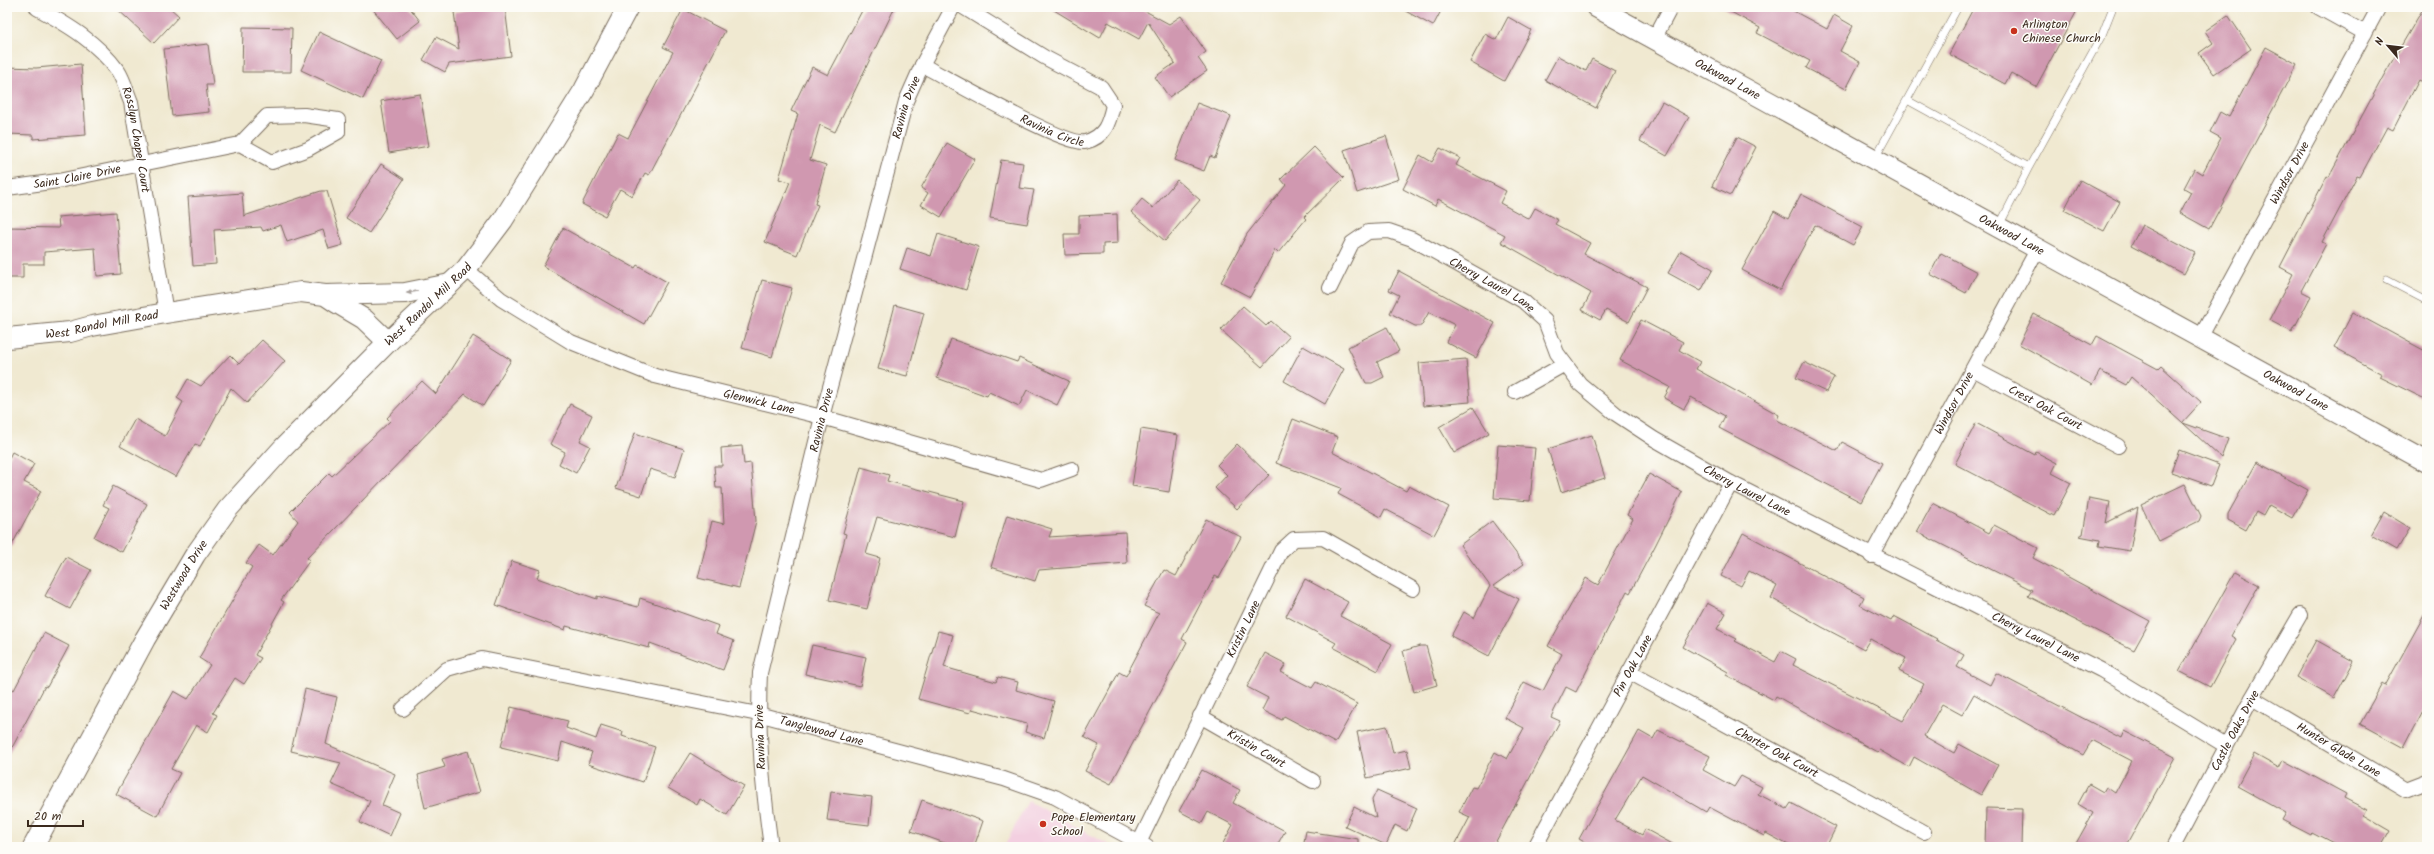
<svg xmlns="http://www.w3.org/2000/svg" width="2434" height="854" viewBox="0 0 2434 854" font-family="Kalam,sans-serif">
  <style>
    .built { fill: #f3cfe0 }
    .building { fill: #d098b0 }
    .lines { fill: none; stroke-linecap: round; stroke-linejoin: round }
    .lane-casing { stroke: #7a6d5d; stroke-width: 8 }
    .street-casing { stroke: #7a6d5d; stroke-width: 16 }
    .secondary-casing { stroke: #7a6d5d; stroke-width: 22 }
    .lane { stroke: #fff; stroke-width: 7 }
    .street { stroke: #fff; stroke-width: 14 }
    .secondary { stroke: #fff; stroke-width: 20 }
    .oneway { fill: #a79f9a }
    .poi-dot { fill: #c8321e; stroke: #fdfcf7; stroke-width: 1.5 }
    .labels { text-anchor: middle; stroke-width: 3; stroke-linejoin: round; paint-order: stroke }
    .poi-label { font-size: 12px; fill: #3b2a1e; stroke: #fdfcf7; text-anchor: start }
    .street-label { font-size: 12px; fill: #3b2a1e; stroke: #fdfcf7 }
  </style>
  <rect width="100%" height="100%" fill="#fdfcf7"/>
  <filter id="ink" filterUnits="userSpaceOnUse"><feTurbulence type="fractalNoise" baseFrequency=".025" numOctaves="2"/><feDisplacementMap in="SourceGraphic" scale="8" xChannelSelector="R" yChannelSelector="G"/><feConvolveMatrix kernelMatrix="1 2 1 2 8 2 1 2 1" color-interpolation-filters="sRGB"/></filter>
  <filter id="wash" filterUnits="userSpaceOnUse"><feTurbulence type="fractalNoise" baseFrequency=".012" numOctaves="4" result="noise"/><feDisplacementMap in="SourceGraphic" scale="16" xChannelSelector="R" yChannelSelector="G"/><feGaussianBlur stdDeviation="0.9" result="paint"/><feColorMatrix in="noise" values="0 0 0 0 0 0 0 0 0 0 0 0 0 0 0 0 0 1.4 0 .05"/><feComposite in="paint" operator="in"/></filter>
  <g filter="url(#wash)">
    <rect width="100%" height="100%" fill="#f0e9d1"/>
    <path class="built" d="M1028,801L1113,847H1004Z"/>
    <g id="blocks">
      <path class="building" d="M115,7H169L179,16L154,43Z
        M371,7H409L420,21L397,39Z
        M490,7H505L511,56L449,64L445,72L423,60L436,37L459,49L454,12Z
        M864,7H895L835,132L820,125L810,160L826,165L815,204L818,205L797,255L765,242L790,182L779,179L798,114L791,111L812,67L828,75Z
        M1049,7H1138L1169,24L1181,16L1206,52L1198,58L1207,71L1169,97L1155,77L1175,63L1148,22L1139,39L1108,22L1100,38Z
        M1398,7H1443L1433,26Z
        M1722,7H1786L1827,29L1834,15L1853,26L1840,51L1860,62L1846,89L1806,68L1810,61L1757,33L1760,28Z
        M1974,7H2079L2036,87L2011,73L2005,84L1949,54Z
        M2424,7H2427V84L2419,80L2393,130L2387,127L2360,177L2357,176L2322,242L2326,244L2301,291L2311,296L2292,332L2269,320L2293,274L2280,267L2327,176L2329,177L2384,75Z
        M683,9L725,31L649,175L645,173L632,196L620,189L605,216L582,204L618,133L628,138L647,102L673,52L663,47Z
        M2228,15L2251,49L2214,74L2199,53L2213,43L2205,31Z
        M1508,17L1531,30L1504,81L1470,62L1485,34L1496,40Z
        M243,27L292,28L291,72H242Z
        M319,32L381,61L363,99L301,70Z
        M208,44L213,85H206L209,112L172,116L164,49Z
        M2266,47L2297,64L2209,229L2180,213L2191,192L2184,188L2194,169L2202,174L2221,138L2210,132L2220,112L2229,117Z
        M1558,56L1586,71L1592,59L1615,71L1596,108L1545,80Z
        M81,64L86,135L33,139V135L7,134V67L36,68Z
        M420,94L429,146L389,153L381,101Z
        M1662,102L1689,117L1667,156L1640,141Z
        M1197,103L1231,116L1215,158L1210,156L1204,171L1175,160Z
        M1386,136L1399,179L1357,193L1344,150Z
        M1737,137L1756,147L1731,195L1712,186Z
        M947,143L975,159L941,217L921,205L928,193L921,188Z
        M1314,147L1344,178L1304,217L1306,219L1278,253L1275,250L1250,297L1221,282L1247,234L1286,185L1281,179Z
        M1440,148L1460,158L1456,165L1506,191L1500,203L1529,219L1535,208L1558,220L1555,224L1590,243L1584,254L1647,287L1629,322L1606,310L1600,320L1582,310L1591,293L1501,242L1505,235L1438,199L1435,206L1403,189L1420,155L1432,162Z
        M1001,160L1023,163L1019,188L1034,190L1027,224L990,218Z
        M381,164L404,179L369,233L346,218Z
        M1177,180L1200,200L1165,241L1131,212L1142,199L1153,208Z
        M2080,180L2120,202L2104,231L2064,210Z
        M321,191H327L343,245L329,249L323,230L287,242L281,225L263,231L261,227L214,230L216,264L193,266L188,197L242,193L244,216Z
        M1801,194L1863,227L1853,245L1815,225L1780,290L1742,270L1774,211L1788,219Z
        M116,212L121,274L97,276L95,248L44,252V264H23V278H7V227L59,228L58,217Z
        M1117,214L1118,243L1103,244V254L1065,255L1064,234H1079V216Z
        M2142,225L2195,253L2184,274L2131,246Z
        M563,228L635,268L637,265L667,282L644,324L543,266Z
        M938,234L979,247L966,290L900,269L907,248L931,256Z
        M1681,251L1713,269L1701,291L1668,273Z
        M1941,253L1977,272L1966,293L1930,274Z
        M1399,271L1495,323L1476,358L1446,342L1455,325L1429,312L1421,326H1415L1390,313L1399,295L1389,290Z
        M762,280L792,288L772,357L742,348Z
        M895,305L924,313L907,376L878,369Z
        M1243,306L1266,326L1271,321L1289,337L1262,367L1221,330Z
        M2353,312L2427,352V400L2380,377L2382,374L2334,348Z
        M2034,314L2092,345L2097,336L2158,369L2161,366L2201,402L2182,423L2131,377L2126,385L2100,371L2092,385L2019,344Z
        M1641,320L1683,342L1679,350L1700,362L1696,369L1779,415L1777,420L1837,451L1842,442L1882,463L1861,502L1719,428L1725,416L1691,397L1684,409L1664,398L1670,387L1620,360Z
        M1387,327L1399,351L1377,362L1384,377L1372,383H1366L1348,347Z
        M473,336L511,360L483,406L465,394L307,558L310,560L281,600L284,602L255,655L261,658L244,684L235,678L213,713L217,715L208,732L196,725L171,769L180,773L157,816L116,794L174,691L188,699L210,665L199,658L252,567L246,563L259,545L273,555L298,521L290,512L329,473L332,476L390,421L387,418L422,381L436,394Z
        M951,339L1017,362L1019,358L1069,381L1057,405L1027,390L1019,406L989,392L987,396L937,378Z
        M262,340L285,361L247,403L231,388L200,446L195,444L176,477L120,446L135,419L165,436L183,402L177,398L188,379L201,386L230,355L239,364Z
        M1303,346L1344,369L1325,404L1284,381Z
        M1466,359L1470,402L1423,406L1419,363Z
        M1804,362L1834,377L1826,392L1796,378Z
        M570,404L592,415L580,441L590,446L576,473L559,464L565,452L550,444Z
        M1473,407L1489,433L1454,453L1439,427Z
        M1293,419L1338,437L1332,452L1406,491L1409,486L1449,507L1434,535L1385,509L1381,517L1338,494L1341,488L1276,463Z
        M1976,423L2035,455L2036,452L2057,463L2052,473L2071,483L2054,516L1955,464Z
        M2183,423L2228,439L2221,458Z
        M1141,429L1178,435L1169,492L1132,486Z
        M635,433L684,449L675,477L650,469L641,496L616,488Z
        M1592,435L1605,478L1561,492L1548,449Z
        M1237,444L1269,475L1237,509L1215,488L1227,475L1217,465Z
        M1498,445L1535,448L1530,501L1494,498Z
        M742,446L744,464L751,463L756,521L739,588L698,578L712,521L724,524L722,488H716L714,466H722L721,448Z
        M2179,450L2219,465L2211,486L2171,472Z
        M12,452L34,464L24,482L41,491L7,554V462Z
        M2257,462L2308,490L2292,518L2269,505L2263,516L2256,512L2246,530L2228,520V514Z
        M861,467L889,475L887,481L964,501L955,537L877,517L866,554L880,558L867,609L829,600L846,534L843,533Z
        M1649,474L1682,492L1655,546L1630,593L1627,591L1576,692L1566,687L1551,717L1560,721L1493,847H1454L1470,817L1459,812L1472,787L1476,788L1495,752L1507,759L1524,728L1505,718L1524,682L1543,691L1562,654L1548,646L1586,578L1598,585L1633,519L1627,515Z
        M2185,484L2201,516L2199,521L2159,541L2141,505Z
        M113,486L147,504L122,552L94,537L109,508L103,505Z
        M2089,498L2110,502L2106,523L2138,507L2130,551L2099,546L2100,540L2079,536L2083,534Z
        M1933,503L1989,533L1994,525L2038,548L2033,558L2150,621L2134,650L2028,596L2032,590L1917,532Z
        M2384,512L2410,528L2397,550L2371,535Z
        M1007,515L1052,529L1049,537L1125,532L1127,563L1039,570L1035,581L991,567Z
        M1206,519L1241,537L1219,578L1215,576L1182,639L1187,642L1111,784L1085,771L1099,745L1084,737L1119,672L1126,676L1159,613L1144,606L1164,570L1176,576Z
        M1492,521L1524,564L1493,586L1519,599L1489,656L1451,636L1464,612L1474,618L1490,586L1460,545Z
        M1743,533L1864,597L1860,605L1891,621L1894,616L1937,639L1936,640L1964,655L1957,667L1990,685L1996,673L2121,738L2124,731L2175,757L2126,847H2074L2093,813L2078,804L2089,784L2103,792L2106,787L2115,793L2132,761L2092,740L2083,755L1974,694L1962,715L1942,704L1924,736L1954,753L1959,744L1998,765L1981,795L1914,757L1909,767L1879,750L1877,752L1776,696L1774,700L1726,675L1728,672L1683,647L1707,603L1726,613L1717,629L1737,639L1735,641L1775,662L1781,651L1796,659L1793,665L1903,721L1909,711L1924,684L1899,671L1906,658L1870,639L1864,649L1822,627L1771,598L1777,586L1749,571L1741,586L1721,576Z
        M66,557L91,570L70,609L45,596Z
        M512,561L540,570L537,578L597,599V596L638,607L640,598L719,626L716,634L734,641L723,670L650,643L649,648L566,626L565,630L496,605Z
        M2235,572L2259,585L2231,636L2236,639L2210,687L2179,671Z
        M1305,579L1348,602L1340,616L1392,644L1378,671L1333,647L1336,643L1286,616Z
        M2427,610V704L2404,748L2360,724L2382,684L2385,686Z
        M938,631L953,635L944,667L996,682L998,677L1018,682L1016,690L1054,701L1044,738L1025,732L1027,724L972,709L970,713L918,699Z
        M44,633L69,646L47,687L45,686L7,757V686L14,690Z
        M2316,640L2354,661L2334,698L2296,677Z
        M812,645L866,657L860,686L805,674Z
        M1420,646H1426L1437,685L1414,692L1403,651Z
        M1265,653L1286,664L1281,672L1312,688L1316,682L1357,704L1335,743L1284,716L1282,720L1262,710L1268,698L1247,687Z
        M305,689L337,697L326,744L395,774L382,805L400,813L390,836L360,822L370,801L331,784L341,763L291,751Z
        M511,707L568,721L566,728L596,739L601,725L623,732L622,736L655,747L643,782L588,764L592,752L562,742L558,761L501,747Z
        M1387,726L1393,753L1407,750L1411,768L1367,778L1357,732Z
        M1658,730L1710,756L1703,770L1734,787L1741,776L1762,787L1758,794L1787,809L1791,803L1836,827L1826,847H1792L1766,833L1764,836L1709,807L1706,812L1642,775L1615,820L1642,835L1645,829L1678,847H1594L1579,839L1639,731L1653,739Z
        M468,751L480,792L425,808L418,775L445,767L442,759Z
        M690,753L744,786L727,815L700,799L697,805L668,788Z
        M2254,754L2279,768L2283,760L2346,794L2344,798L2367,810L2364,816L2390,831L2381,847H2341L2312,832L2311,835L2282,820L2286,813L2237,786Z
        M1202,770L1240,790L1233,803L1285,831L1276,847H1221L1233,825L1208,812L1202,823L1179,811Z
        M1377,790L1417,808L1407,831L1395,825L1386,845L1345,826L1354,807L1376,818L1372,800Z
        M831,792L872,797L869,825L827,820Z
        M922,800L983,821L974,847H956L911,831Z
        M1986,808L2022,809L2021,847H1985Z
        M1306,831L1358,839V847H1303Z"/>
    </g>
  </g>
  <g filter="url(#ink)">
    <use href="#blocks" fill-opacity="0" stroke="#7a6d5d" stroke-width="1"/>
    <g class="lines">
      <defs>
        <path id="lane" d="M1907,100L2029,167L1999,226
          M1875,158L1958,7
          M2029,167L2102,35L2113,7
          M2387,280L2427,301"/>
        <g id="street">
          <path d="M2318,7L2365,33"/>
          <path id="s1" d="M37,8C68,25 97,42 118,71C124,80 127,93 131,102L166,313"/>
          <path d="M1654,39L1671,7"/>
          <path id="s2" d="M922,65C947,78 1065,146 1085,142C1105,137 1109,123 1113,105L1101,87L1044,57L963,7"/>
          <path id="s3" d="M7,188L58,181L240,144L267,116L304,115L338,120V132L308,149L272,162L240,144"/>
          <path id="s4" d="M466,269L501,299L571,342L655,376L822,417L1041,480L1072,469"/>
          <path id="s5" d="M1330,288L1352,243L1368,232L1389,231L1412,239L1523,301L1545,321L1557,353L1580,384L1616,414L1654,439L1731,483L2101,670L2226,746"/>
          <path id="s6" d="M2200,338L2379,7"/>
          <path id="s7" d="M1973,369L2118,446"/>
          <path d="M1515,392L1565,364"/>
          <path id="s8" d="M1871,556L2037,250"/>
          <path id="s9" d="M1629,672L1924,832"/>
          <path id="s10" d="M2252,698L2406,790L2427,782"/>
          <path id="s11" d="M403,709L447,669L482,659L758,714L1004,779L1055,797L1147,847"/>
          <path id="s12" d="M1200,716L1313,781"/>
          <path id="s13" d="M1139,843L1281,551L1294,539L1323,538L1413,589"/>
          <path id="s14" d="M771,847C763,789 757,732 760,673L822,417L906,101L922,65L953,7"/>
          <path id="s15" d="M1535,847L1731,483"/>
          <path id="s16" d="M2173,847L2252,698L2300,615"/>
        </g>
        <g id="secondary">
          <path id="s17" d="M1596,7L2427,462"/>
          <path d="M325,295L405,293L450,284"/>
          <path id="s18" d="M7,338L70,332L92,326L166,313L301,292L325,295L337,303L364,319L388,342"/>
          <path id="s19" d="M33,847L145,639L195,555L227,510L283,448L388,342L466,269L503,220L584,90L628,7"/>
        </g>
      </defs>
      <use href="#lane" class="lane-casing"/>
      <use href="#street" class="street-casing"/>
      <use href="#secondary" class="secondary-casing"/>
      <use href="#lane" class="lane"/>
      <use href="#street" class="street"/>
      <use href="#secondary" class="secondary"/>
    </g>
    <defs><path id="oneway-solid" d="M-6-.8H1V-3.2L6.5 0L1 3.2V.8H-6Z"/></defs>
    <use class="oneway" href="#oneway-solid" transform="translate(412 292) rotate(169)"/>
  </g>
  <g class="poi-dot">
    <circle cx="2014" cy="31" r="4"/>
    <circle cx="1043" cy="824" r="4"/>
  </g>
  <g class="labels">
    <g class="poi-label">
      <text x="2022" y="28">Arlington<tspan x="2022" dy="14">Chinese Church</tspan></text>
      <text x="1051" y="821">Pope Elementary<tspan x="1051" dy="14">School</tspan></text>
    </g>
    <g class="street-label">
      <text dy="4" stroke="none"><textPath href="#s17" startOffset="150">Oakwood Lane</textPath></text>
      <text dy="4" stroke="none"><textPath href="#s14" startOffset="759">Ravinia Drive</textPath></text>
      <text dy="4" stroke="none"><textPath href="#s2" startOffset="146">Ravinia Circle</textPath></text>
      <text dy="4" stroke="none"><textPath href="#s1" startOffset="175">Rosslyn Chapel Court</textPath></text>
      <text dy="4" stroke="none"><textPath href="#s6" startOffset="188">Windsor Drive</textPath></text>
      <text dy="4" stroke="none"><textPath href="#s3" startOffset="71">Saint Claire Drive</textPath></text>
      <text dy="4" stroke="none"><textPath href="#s17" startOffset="474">Oakwood Lane</textPath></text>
      <text dy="4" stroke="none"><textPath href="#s5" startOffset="207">Cherry Laurel Lane</textPath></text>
      <text dy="4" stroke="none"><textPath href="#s19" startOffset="677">West Randol Mill Road</textPath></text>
      <text dy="4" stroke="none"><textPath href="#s18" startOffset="96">West Randol Mill Road</textPath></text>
      <text dy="4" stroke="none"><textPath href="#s17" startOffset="798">Oakwood Lane</textPath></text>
      <text dy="4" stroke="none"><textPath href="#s4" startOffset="326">Glenwick Lane</textPath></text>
      <text dy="4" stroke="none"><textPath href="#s8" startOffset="174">Windsor Drive</textPath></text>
      <text dy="4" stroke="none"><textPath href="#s7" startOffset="82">Crest Oak Court</textPath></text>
      <text dy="4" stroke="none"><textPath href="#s14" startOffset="435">Ravinia Drive</textPath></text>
      <text dy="4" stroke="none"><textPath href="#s5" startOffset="543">Cherry Laurel Lane</textPath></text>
      <text dy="4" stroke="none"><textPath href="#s19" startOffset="311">Westwood Drive</textPath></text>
      <text dy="4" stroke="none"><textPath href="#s13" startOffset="238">Kristin Lane</textPath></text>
      <text dy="4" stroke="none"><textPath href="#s5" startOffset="867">Cherry Laurel Lane</textPath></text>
      <text dy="4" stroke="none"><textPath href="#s15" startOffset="206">Pin Oak Lane</textPath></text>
      <text dy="4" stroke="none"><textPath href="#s16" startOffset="132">Castle Oaks Drive</textPath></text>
      <text dy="4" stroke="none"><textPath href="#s11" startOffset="443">Tanglewood Lane</textPath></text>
      <text transform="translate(760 737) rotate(-92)" y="4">Ravinia Drive</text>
      <text dy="4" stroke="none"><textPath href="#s12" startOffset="65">Kristin Court</textPath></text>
      <text dy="4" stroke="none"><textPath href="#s10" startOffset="101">Hunter Glade Lane</textPath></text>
      <text dy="4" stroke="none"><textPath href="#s9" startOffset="168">Charter Oak Court</textPath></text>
    </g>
  </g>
  <rect width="2434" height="854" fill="none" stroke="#fdfcf7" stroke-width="24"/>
  <g transform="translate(2388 46) rotate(298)" stroke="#fdfcf7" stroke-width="3" paint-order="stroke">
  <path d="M0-3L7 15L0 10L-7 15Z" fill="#3b2a1e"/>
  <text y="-6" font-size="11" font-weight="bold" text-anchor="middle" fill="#3b2a1e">N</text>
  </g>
  <path d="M28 820v6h55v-6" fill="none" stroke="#3b2a1e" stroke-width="2"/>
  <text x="34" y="820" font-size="12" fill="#3b2a1e" stroke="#fdfcf7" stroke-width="3" paint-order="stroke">20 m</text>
</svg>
